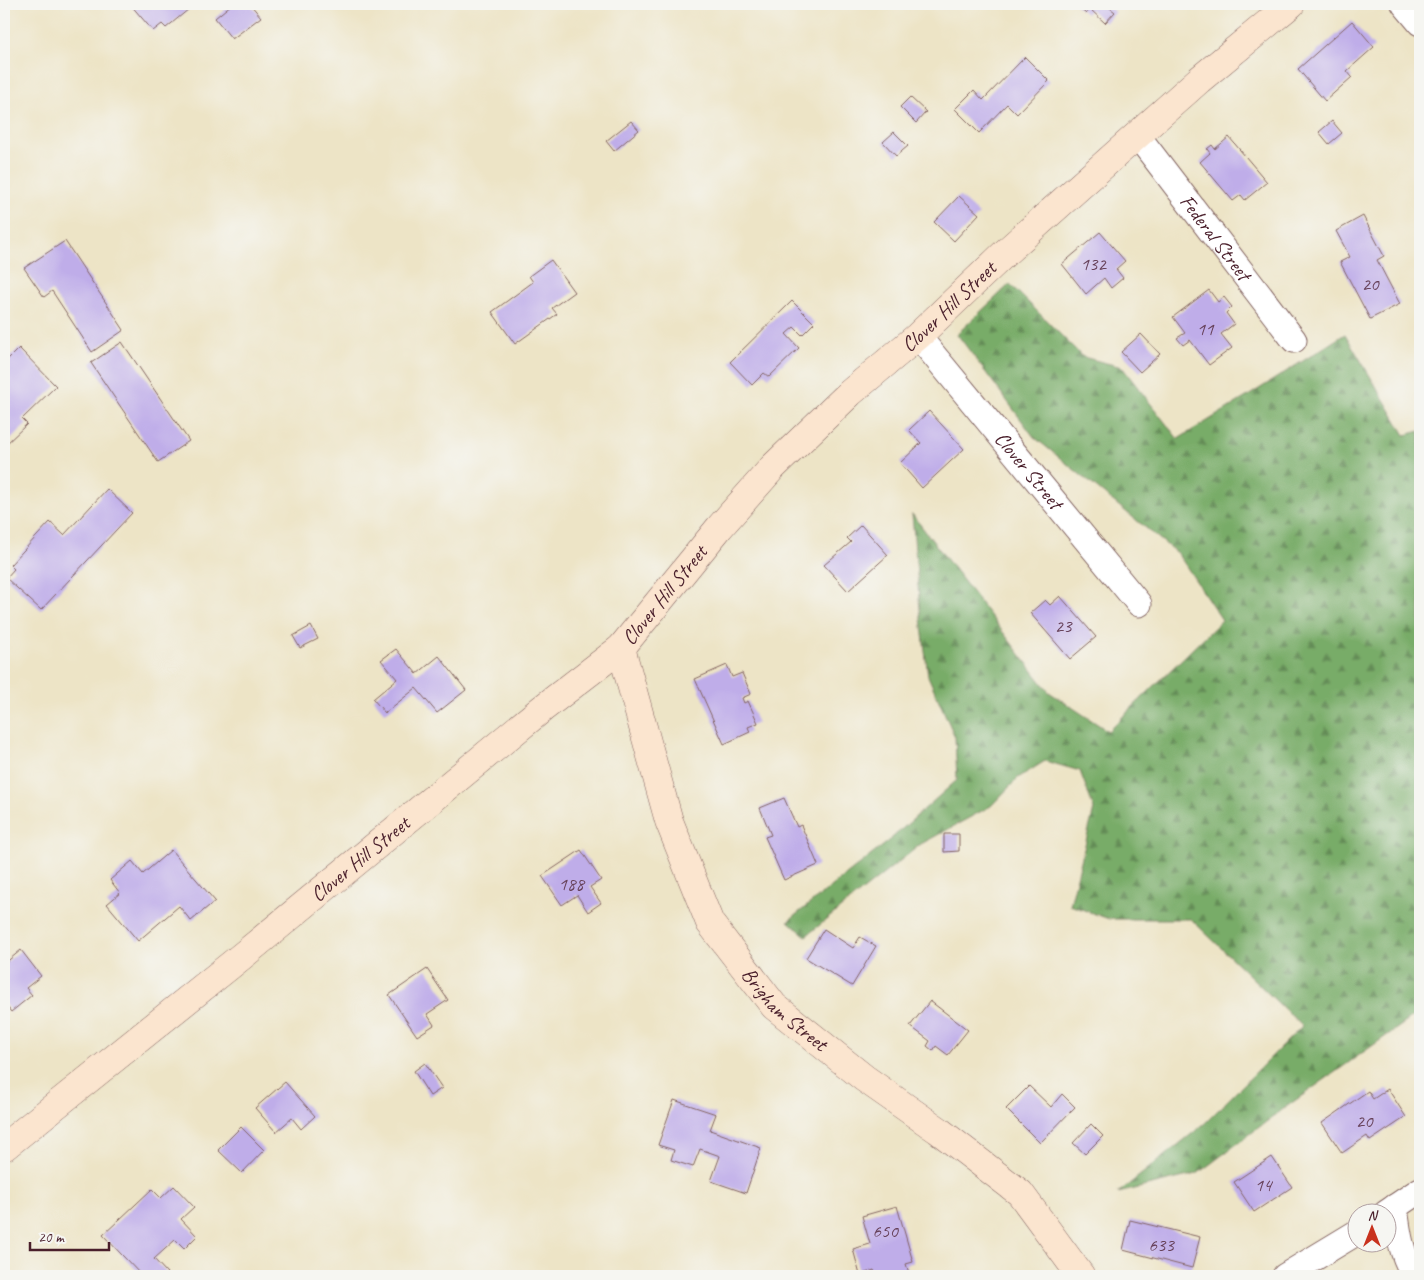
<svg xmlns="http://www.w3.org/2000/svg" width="1424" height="1280" viewBox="0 0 1424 1280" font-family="Caveat,sans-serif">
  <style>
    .forest { fill: url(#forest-firs); stroke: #61664a }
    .building { fill: #bfade9 }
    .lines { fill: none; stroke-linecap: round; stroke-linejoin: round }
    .street-casing { stroke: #836461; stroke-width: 27 }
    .secondary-casing { stroke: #836461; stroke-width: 29 }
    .street { stroke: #fff; stroke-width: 25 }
    .secondary { stroke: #fbe5cf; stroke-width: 28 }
    .labels { text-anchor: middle; stroke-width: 5; stroke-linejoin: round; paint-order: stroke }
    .number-label { font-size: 19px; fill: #67425a }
    .street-label { font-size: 21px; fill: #4a1f2b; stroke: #f6f6f2 }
  </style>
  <defs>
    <pattern id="forest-firs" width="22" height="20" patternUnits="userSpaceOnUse" patternTransform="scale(1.25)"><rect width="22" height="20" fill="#78ac68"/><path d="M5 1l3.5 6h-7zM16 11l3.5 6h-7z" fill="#648b56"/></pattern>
  </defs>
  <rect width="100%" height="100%" fill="#f6f6f2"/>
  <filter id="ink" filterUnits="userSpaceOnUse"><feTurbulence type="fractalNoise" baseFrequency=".02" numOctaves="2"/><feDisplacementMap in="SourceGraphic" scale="10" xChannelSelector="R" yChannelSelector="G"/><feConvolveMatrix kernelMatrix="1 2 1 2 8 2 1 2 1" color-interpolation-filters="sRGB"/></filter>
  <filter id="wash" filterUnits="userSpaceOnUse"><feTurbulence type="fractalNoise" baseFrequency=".0096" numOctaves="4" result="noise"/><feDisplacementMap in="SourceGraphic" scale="20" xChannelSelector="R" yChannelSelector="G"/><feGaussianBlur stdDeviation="1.12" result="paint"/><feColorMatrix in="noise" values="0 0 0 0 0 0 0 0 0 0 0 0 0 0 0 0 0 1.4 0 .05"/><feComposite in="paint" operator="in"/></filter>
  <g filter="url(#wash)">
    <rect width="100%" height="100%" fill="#ede4c6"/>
    <path class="forest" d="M1010,284L1083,357L1122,367L1178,439L1248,396L1345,334L1405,435L1420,431V1012L1286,1107L1197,1174L1118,1193L1204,1124L1302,1026L1191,919H1109L1070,905L1094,809L1080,771L1045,761L1018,778L991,806L921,844L806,936L788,921L884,845L957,780L955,737L928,676L920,610L912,514L1049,692L1108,731L1222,620L1178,554L1034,437L957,334Z"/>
    <g id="blocks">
      <path class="building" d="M130,4H195L166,28L162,24L153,31Z
        M232,4H250L261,17L232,39L215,18Z
        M1075,4H1114L1110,8L1115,12L1105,23L1090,9L1086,14Z
        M1352,21L1374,47L1347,71L1352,77L1325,101L1298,69Z
        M1025,57L1049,81L1017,114L1007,104L979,133L955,109L974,90L983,100Z
        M910,97L926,112L916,123L900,107Z
        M631,121L639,130L614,151L606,141Z
        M1332,121L1342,133L1329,144L1319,132Z
        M894,132L908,146L896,156L883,142Z
        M1229,137L1267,182L1245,200L1241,195L1233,201L1200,162L1210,153L1207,149L1212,145L1215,149Z
        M959,196L979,214L954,241L934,222Z
        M1363,216L1384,256L1377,260L1400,304L1370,319L1340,262L1350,257L1336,231Z
        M1100,232L1125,261L1116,269L1123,278L1111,288L1104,278L1086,294L1062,264Z
        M65,241L124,330L92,352L52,291L44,297L24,268Z
        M551,260L574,292L552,308L557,314L515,344L492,312L533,282L529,276Z
        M1209,290L1218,302L1224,297L1232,307L1226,313L1234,324L1221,334L1232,348L1209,365L1190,340L1183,345L1177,338L1185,333L1173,317Z
        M792,301L814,323L802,335L794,327L786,334L799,348L769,377L764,373L752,385L730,362Z
        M1141,334L1160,354L1140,372L1121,352Z
        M122,342L189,441L158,462L91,363Z
        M19,348L56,386L22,419L27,424L4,446V363Z
        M929,411L964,449L922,488L900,463L921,443L909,430Z
        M107,489L132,513L41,610L6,578L14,569L10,565L50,522L64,535Z
        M861,525L888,555L848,591L824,565L851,542L847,538Z
        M1060,596L1096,637L1070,659L1030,613L1045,600L1050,605Z
        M311,626L318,639L300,648L293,636Z
        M396,649L417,674L439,656L466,690L437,713L416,688L385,713L373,699L397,679L381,660Z
        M727,665L732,677L742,673L751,694L742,698L744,703L748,701L758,723L748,727L750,732L724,744L695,679Z
        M784,798L797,827L801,825L818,865L784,880L765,837L771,835L760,808Z
        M944,834H959V851L944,852Z
        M171,850L215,901L191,921L179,906L138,941L107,904L120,893L110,880L132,861L143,874Z
        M581,850L601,880L590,887L601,903L588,912L577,895L562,905L542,876Z
        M824,929L853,948L860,937L876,946L852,986L806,958Z
        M21,950L41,976L26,988L32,995L11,1012L4,1003V964Z
        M427,969L448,1000L427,1014L434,1025L417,1036L389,995Z
        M930,1001L968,1030L948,1055L936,1046L933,1051L927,1046L930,1041L910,1026Z
        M425,1063L442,1088L430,1096L414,1071Z
        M285,1082L315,1116L301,1129L292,1118L276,1132L255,1108Z
        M1029,1086L1051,1107L1062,1094L1075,1107L1040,1143L1006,1109Z
        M1388,1089L1406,1117L1370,1141L1367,1136L1342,1153L1322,1123L1368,1091L1373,1099Z
        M674,1100L716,1114L710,1130L761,1148L746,1193L711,1181L720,1156L700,1149L693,1167L671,1160L674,1150L658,1145Z
        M1091,1124L1103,1136L1085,1154L1073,1143Z
        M241,1127L264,1150L242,1173L218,1150Z
        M1272,1157L1292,1187L1254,1212L1234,1182Z
        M174,1186L194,1207L181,1219L197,1236L184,1249L175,1240L154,1259L167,1273L164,1276H142L103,1235L152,1189L161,1198Z
        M897,1206L913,1262L906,1264L910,1276H876L874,1270L860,1275L853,1249L870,1244L862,1216Z
        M1130,1220L1200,1237L1192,1268L1123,1250Z"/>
    </g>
  </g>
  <g filter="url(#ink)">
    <use href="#blocks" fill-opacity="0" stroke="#836461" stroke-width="1"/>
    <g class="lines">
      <defs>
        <g id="street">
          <path d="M1404,4L1420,23"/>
          <path id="s1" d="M1137,135L1294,340"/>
          <path id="s2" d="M918,336L1139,604"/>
          <path d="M1395,1207C1398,1232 1401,1255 1415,1276"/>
          <path d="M1386,1213L1420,1190"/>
          <path d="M1285,1276L1356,1233"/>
        </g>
        <g id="secondary">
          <path id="s3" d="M621,648L669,821L710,923L774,1006L864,1078L938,1130L1020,1193L1081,1276"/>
          <path id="s4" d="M4,1147L242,956L543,708L621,648L719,528L773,467L850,393L918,336L1005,253L1199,80L1291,4"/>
        </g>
      </defs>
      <use href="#street" class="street-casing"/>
      <use href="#secondary" class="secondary-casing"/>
      <use href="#street" class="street"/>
      <use href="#secondary" class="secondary"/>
    </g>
  </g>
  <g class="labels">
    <g class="number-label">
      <text x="1093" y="270">132</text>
      <text x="1370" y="290">20</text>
      <text x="1205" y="335">11</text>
      <text x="1063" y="632">23</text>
      <text x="571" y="890">188</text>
      <text x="1364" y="1127">20</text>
      <text x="1263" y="1191">14</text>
      <text x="885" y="1237">650</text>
      <text x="1161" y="1251">633</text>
    </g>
    <g class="street-label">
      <text dy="7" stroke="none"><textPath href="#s1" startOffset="129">Federal Street</textPath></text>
      <text dy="7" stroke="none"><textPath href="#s4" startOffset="1268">Clover Hill Street</textPath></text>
      <text dy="7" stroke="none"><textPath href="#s2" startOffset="174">Clover Street</textPath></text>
      <text dy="7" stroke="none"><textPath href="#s4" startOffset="862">Clover Hill Street</textPath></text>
      <text dy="7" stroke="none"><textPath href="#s4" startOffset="458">Clover Hill Street</textPath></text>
      <text dy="7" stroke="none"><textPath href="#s3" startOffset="404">Brigham Street</textPath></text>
    </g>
  </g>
  <rect width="1424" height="1280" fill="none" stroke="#f6f6f2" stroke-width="20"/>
  <g transform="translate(1372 1228)"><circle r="24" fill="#f6f6f2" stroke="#b1a0a2"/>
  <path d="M0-4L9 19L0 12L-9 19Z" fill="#c8321e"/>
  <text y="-8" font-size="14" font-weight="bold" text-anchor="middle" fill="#4a1f2b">N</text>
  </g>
  <path d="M30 1242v8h79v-8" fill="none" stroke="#4a1f2b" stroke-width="2.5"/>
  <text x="38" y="1242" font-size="15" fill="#4a1f2b" stroke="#f6f6f2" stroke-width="4" paint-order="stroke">20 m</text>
</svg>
